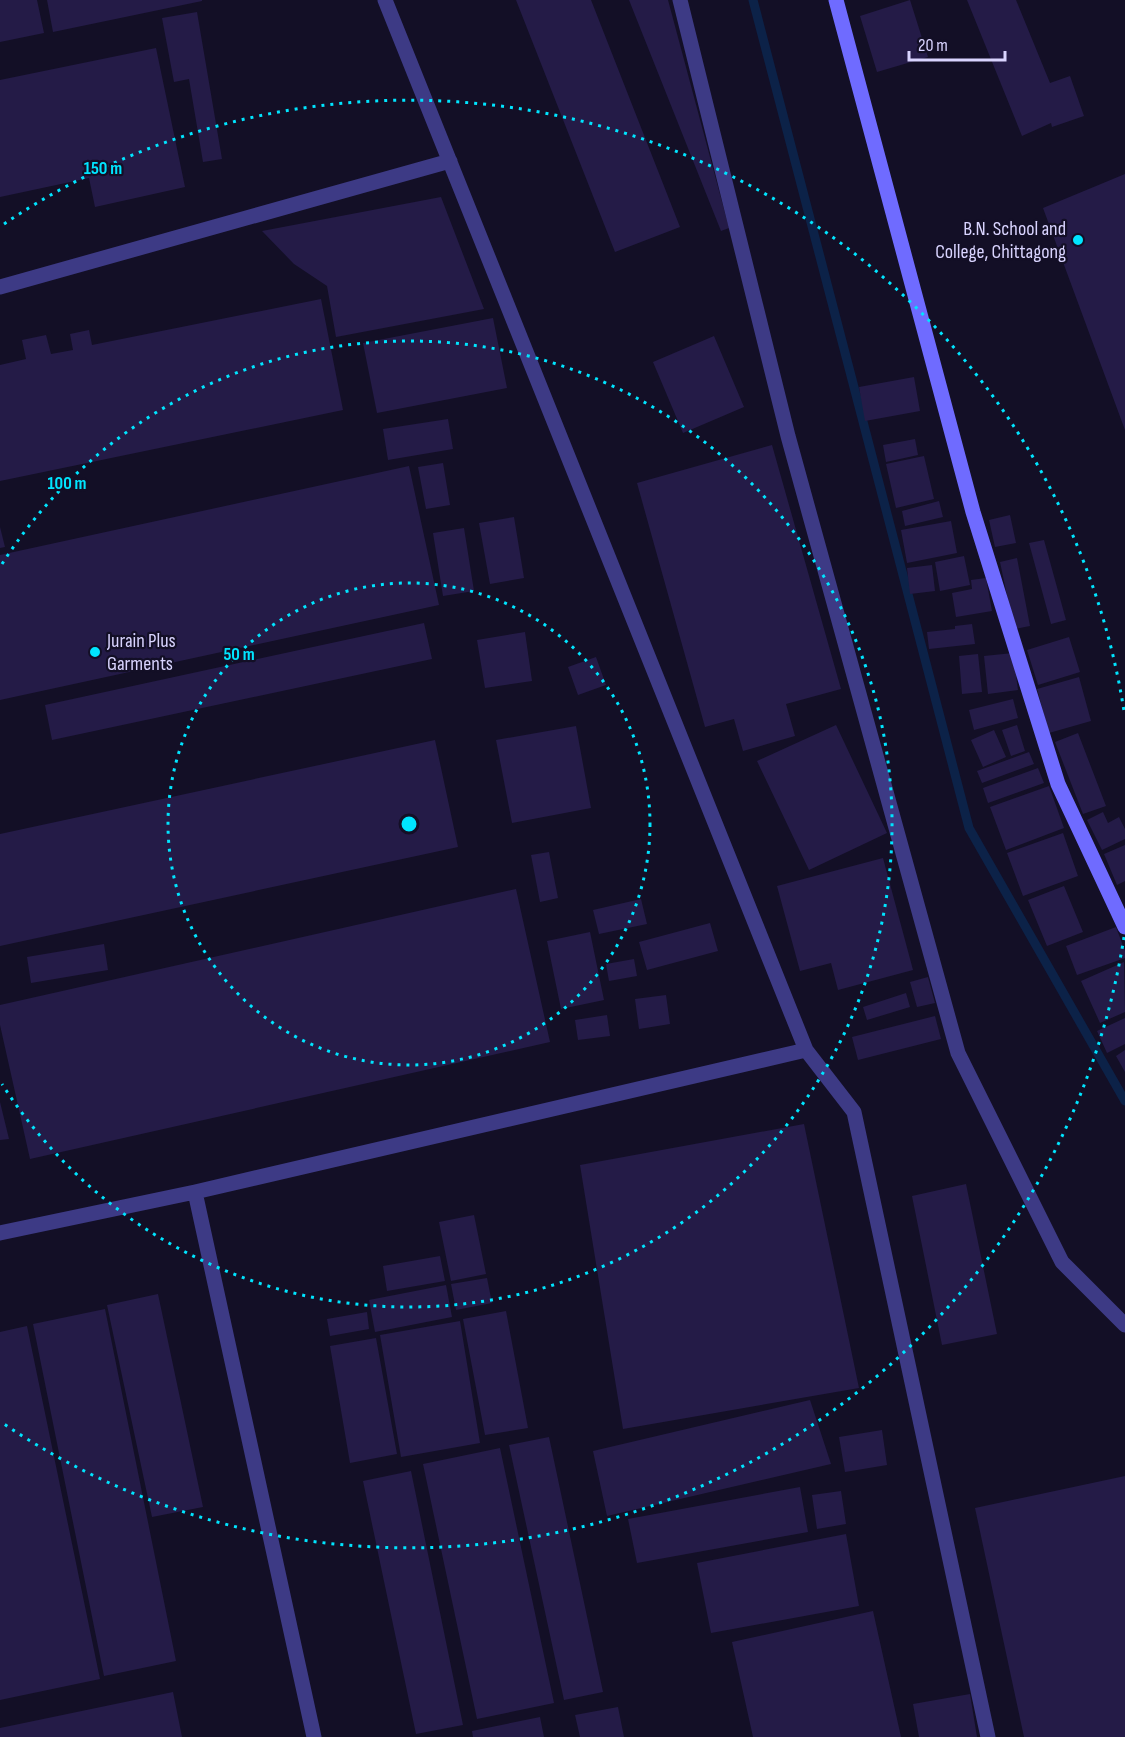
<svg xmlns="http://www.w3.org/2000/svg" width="1125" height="1737" viewBox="0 0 1125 1737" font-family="'Sofia Sans Condensed',sans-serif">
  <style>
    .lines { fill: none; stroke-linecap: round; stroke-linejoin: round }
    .stream { stroke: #0c2248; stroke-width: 9 }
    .building { fill: #241b47 }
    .lane { stroke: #3d3a85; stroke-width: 15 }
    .secondary { stroke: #6f6bff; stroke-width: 15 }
    .ring { fill: none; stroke: #00e5ff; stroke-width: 3; stroke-dasharray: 3 6 }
    .poi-dot { fill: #00e5ff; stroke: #130f26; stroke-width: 2 }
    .labels { text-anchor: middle; stroke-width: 4.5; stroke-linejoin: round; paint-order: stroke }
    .poi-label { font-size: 20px; fill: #d9d4ff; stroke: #130f26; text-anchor: end }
    .centre { fill: #00e5ff; stroke: #130f26; stroke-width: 3 }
    .ring-label { font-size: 18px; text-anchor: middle; font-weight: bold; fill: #00e5ff; stroke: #130f26; stroke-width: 4.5; stroke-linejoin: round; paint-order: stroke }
  </style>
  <rect width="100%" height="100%" fill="#130f26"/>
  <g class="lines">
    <path class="stream" d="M753,0L969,828L1125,1101"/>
  </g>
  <path class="building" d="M0,0H37L44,33L0,42Z
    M47,0H202V1L53,32Z
    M516,0H591L680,227L615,252Z
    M629,0H668L729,228L721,231Z
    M910,0L928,57L877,72L860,16Z
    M967,0H1016L1050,83L1070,76L1084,116L1052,127L1051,123L1022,136Z
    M197,12L222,159L203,162L189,79L174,82L162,18Z
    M156,48L185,187L95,207L89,178L0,197V80Z
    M1125,174V430L1043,208Z
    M441,197L484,309L336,337L327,286L294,264L262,231Z
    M321,299L343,410L0,481V365L26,359L22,340L46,335L51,354L73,350L70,334L89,330L92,345Z
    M493,318L507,388L377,413L363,343Z
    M714,336L744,407L683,433L653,362Z
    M914,377L920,411L865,421L859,387Z
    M448,419L453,449L388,460L383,429Z
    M915,439L918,455L886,462L883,445Z
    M772,445L841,689L786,704L795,736L743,751L734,719L705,727L637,483Z
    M924,456L934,499L896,508L886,464Z
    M443,463L450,505L426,509L418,467Z
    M409,466L439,605L0,700V555Z
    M939,501L943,517L905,526L902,511Z
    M1010,515L1016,543L995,547L989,520Z
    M514,517L524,578L490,584L479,523Z
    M951,521L957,553L907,563L901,530Z
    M0,527L5,547L0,548Z
    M464,528L474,591L443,596L433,533Z
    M1044,540L1066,620L1051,624L1029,543Z
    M964,556L970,585L940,591L935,562Z
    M1017,558L1030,626L1014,629L1000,562Z
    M932,565L935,591L910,594L907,568Z
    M986,578L992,611L956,617L952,593L972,589L971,580Z
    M424,623L432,659L52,740L45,705Z
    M972,624L975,644L929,649L927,632L955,629V626Z
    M525,632L532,681L485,688L477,640Z
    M1069,637L1080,672L1038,685L1027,650Z
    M1013,653L1018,690L988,694L984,656Z
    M978,654L982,692L962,694L959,656Z
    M596,657L606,685L578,695L568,667Z
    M1079,677L1091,721L1049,733L1037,689Z
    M1013,699L1018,718L974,730L969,710Z
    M836,725L887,833L809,870L757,761Z
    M1017,725L1025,751L1011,756L1002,730Z
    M576,726L591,808L512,823L496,740Z
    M994,730L1006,757L983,767L971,740Z
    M1078,733L1106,806L1083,814L1055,742Z
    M435,740L458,847L0,946V834Z
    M1029,752L1034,764L982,783L977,771Z
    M1038,768L1044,783L988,803L983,788Z
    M1049,786L1064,828L1006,850L990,807Z
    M1103,812L1108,823L1119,817L1125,829V839L1102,850L1087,820Z
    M1063,833L1078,876L1023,896L1007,853Z
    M1125,845V881L1117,885L1104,854Z
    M549,852L558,898L540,902L531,855Z
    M883,858L913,970L838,990L831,963L800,971L777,886Z
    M1064,886L1083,932L1047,946L1028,900Z
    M516,889L550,1042L30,1159L0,1025V1005Z
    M641,899L647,924L599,934L593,910Z
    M710,923L718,951L647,970L639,942Z
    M1116,927L1125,951V958L1077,975L1066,946Z
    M590,932L604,1000L561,1009L547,941Z
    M104,944L108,970L31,983L27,957Z
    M634,959L637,976L609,981L606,964Z
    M1124,962L1125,1012L1100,1023L1081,981Z
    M928,977L935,1003L917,1007L910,982Z
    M906,993L910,1007L867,1020L863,1007Z
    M666,995L670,1024L639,1029L635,999Z
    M607,1015L610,1036L578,1040L575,1020Z
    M935,1016L941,1039L858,1060L852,1037Z
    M1125,1018V1044L1107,1053L1097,1031Z
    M1125,1050V1072L1116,1056Z
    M0,1102L9,1139L0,1140Z
    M804,1124L859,1388L623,1429L580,1165Z
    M966,1184L997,1334L942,1345L912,1196Z
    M474,1215L486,1274L451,1281L439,1222Z
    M440,1256L445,1281L387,1291L383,1266Z
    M487,1278L492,1303L456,1310L451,1284Z
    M446,1285L452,1317L375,1332L369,1300Z
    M158,1294L203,1507L152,1517L107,1305Z
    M105,1309L176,1661L104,1676L33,1324Z
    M506,1311L528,1428L485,1435L463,1319Z
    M367,1312L369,1329L330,1336L327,1319Z
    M460,1321L480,1443L401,1457L380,1335Z
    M27,1326L100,1679L0,1700V1332Z
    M376,1338L397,1454L350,1463L330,1346Z
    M810,1400L831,1464L607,1516L593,1451Z
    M882,1430L887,1465L845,1472L839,1437Z
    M549,1437L603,1692L564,1700L509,1445Z
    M500,1448L554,1703L477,1719L423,1464Z
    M411,1471L463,1725L416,1734L363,1481Z
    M1125,1476V1737H1024L975,1508Z
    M800,1487L808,1532L637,1563L628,1519Z
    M841,1491L846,1524L817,1529L812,1495Z
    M846,1534L859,1606L711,1633L697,1563Z
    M873,1611L901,1737H753L732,1642Z
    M173,1692L182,1737H0V1728Z
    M970,1694L977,1737H919L913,1704Z
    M618,1707L624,1737H580L575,1715Z
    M540,1717L544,1737H473L472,1731Z"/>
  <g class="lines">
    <path class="lane" d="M385,0L806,1050L854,1112L988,1737
      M680,0L788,436L958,1053L1062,1262L1125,1325
      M0,287L450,161
      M195,1192L314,1737
      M0,1233L195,1192L806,1050"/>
    <path class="secondary" d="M836,0L973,512L1058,784L1125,927"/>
  </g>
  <g class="ring">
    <circle cx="409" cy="824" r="241"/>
    <path d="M2 564A483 483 0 1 1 2 1084"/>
    <path d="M1124 937A724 724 0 0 1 4 1424M4 224A724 724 0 0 1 1124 711"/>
  </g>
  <g class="poi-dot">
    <circle cx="1078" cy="240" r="6"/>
    <circle cx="95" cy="652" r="6"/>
  </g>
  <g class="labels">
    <g class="poi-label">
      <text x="1066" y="235">B.N. School and<tspan x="1066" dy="23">College, Chittagong</tspan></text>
      <text x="107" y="647" text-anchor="start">Jurain Plus<tspan x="107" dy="23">Garments</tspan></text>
    </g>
  </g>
  <circle cx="409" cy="824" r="9" class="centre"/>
  <g class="ring-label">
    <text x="103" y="174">150 m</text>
    <text x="67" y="489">100 m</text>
    <text x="239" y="660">50 m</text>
  </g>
  <path d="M909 51v9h96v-9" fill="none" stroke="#d9d4ff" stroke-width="3"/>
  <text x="918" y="51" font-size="18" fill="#d9d4ff" stroke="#130f26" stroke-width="4.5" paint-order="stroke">20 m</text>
</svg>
